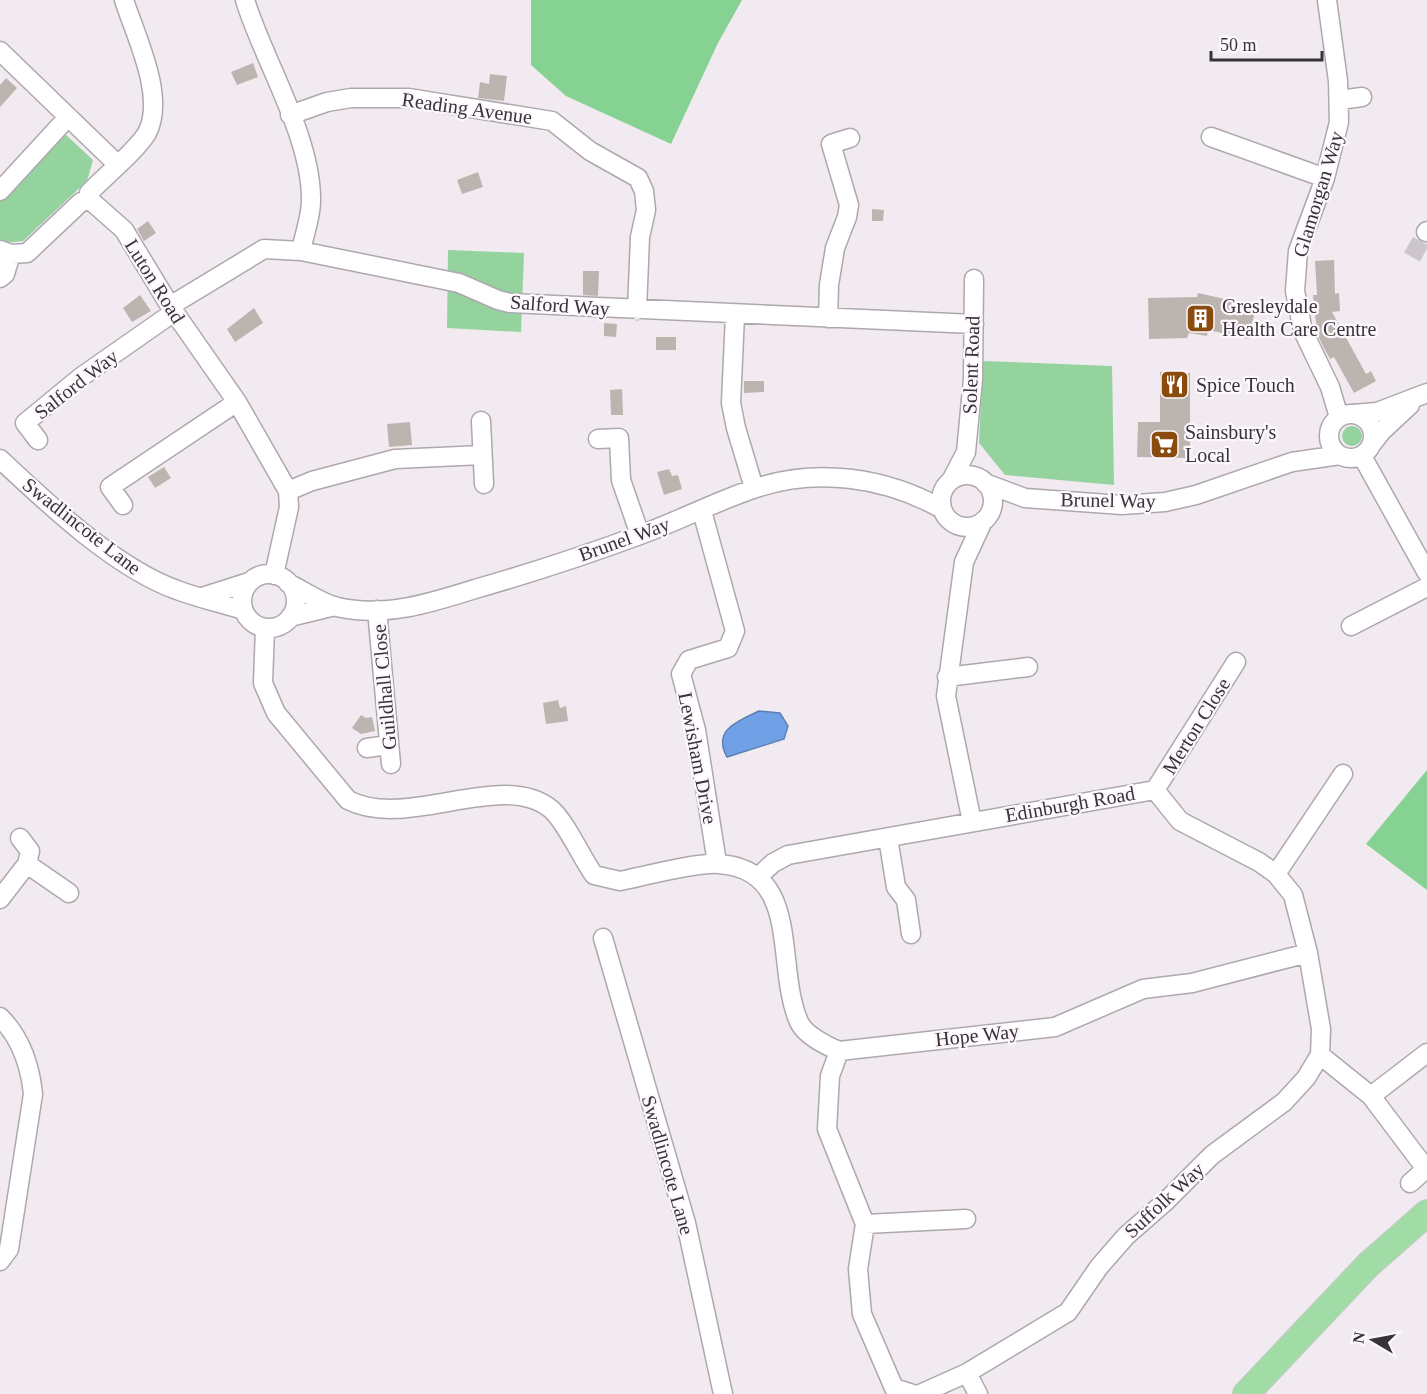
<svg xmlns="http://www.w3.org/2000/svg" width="1427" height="1394" viewBox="0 0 1427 1394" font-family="Georgia,serif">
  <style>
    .green { fill: #95d39e }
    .forest { fill: #86d293 }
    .water { fill: #70a1e7; stroke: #5f80b2; stroke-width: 1.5 }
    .building { fill: #bcb5af }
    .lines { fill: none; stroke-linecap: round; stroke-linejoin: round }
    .minor-tunnel { stroke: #ccc6cc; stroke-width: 18; stroke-dasharray: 18 9; stroke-linecap: butt }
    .minor-casing { stroke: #aea8ae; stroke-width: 21 }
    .highway-casing { stroke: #cbcacb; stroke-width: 28 }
    .minor { stroke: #fff; stroke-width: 18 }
    .highway { stroke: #a1dca6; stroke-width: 26 }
    .labels { text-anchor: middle; stroke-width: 4.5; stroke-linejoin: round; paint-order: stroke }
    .street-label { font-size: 20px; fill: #363436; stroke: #fef7fe }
    .poi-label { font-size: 20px; fill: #363436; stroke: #fef7fe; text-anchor: start }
  </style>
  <rect width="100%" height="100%" fill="#f1eaf1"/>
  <path class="green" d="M65,134L93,160L87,181L23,241L4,243L0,239V200Z
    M448,250L524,253L521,332L447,328Z
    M983,361L1112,366L1114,485L1005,475L979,443Z
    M1342 436a10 10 0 1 1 20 0a10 10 0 1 1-20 0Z"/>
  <path class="forest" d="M531,0H742L718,43L671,144L566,96L531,65Z
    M1427,770V890L1366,844Z"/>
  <path class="water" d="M759,711L780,713L788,726L784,739L727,757C712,730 738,721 759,711Z"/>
  <path class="building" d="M253,63L258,77L237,85L231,72Z
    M490,74L507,76L504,101L478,98L480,82L489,84Z
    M6,78L17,88L0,107V85Z
    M478,172L483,187L462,194L457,180Z
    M872,209L884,210L883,221H872Z
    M148,221L156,233L144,241L137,229Z
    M1334,260L1335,294L1339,293L1340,311L1332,312L1366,374L1371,371L1376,381L1354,393L1334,357L1330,359L1324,348L1319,338L1314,311L1313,295H1317L1315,261Z
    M583,271H599L598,296L583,295Z
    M1198,293L1256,306L1249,339L1208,330L1207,336L1189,333L1187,338L1149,339L1148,298L1197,297Z
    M140,295L151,311L132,322L123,308Z
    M254,308L263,323L235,342L227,329Z
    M604,323L617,324L616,337L604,336Z
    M656,337H676V350H656Z
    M1160,372L1190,373V458L1137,457L1138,422H1160Z
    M744,381H764V392L744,393Z
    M622,389L623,415H611L610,390Z
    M410,422L412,445L389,447L387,424Z
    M164,467L171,478L155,488L148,477Z
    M669,469L672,476L678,475L682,489L664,495L657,472Z
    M558,700L560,708L566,706L568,721L546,724L543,703Z
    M361,715L366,718L372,717L375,731L361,734L352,728Z"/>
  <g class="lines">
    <path class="minor-tunnel" d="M1412,257L1426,232"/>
    <defs>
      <path id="minor" d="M124,0C136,37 166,97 147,133C137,150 104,177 89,193L90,200L124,230L170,306L237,402L288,491L289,507L274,575
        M245,0C264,62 312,137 311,201C311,217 304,235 301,251
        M1327,0L1338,81L1339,122L1325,178L1298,251L1295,291L1303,331L1330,387L1339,417
        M0,51L117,164
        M1339,100L1362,97
        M290,115L327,102L351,98H409L552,121L590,151L638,178L644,191L646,210L640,237L637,310
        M1211,137L1325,178
        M0,191L68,117
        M1426,232L1427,231
        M0,250L11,254L27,253L81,202L90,200
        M0,278L5,274L11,254
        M170,306L264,249L301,251L459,283L498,300L510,303L974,324
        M735,315L731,403L736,428L754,488
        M828,318L829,285L835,248L847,217L849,205L831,144L850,138
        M1329 436a22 22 0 1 1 44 0a22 22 0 1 1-44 0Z
        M1353,414L1377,412L1427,393
        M481,421L484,484
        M598,439L619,438L621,480L640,535
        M38,440L25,423L81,377L174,312
        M1371,445L1382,431L1410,405
        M1362,456L1427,573
        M0,459C48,504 115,568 177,590C198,598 221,603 243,610
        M941 501a26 26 0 1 1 52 0a26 26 0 1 1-52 0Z
        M952,479L966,452L973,379L974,279
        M985,483L1025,498L1122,505L1165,502L1196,495L1292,462L1340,455
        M288,491L312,481L395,459L482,455
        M123,505L110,487L237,402
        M702,511L735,631L728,648L689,660L681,674L696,730L717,863
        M242 601a27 27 0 1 1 54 0a27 27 0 1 1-54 0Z
        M288,583C304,591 321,603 337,607C384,618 431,603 475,589C531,573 586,555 640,535C678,521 715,502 753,489C816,467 885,477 942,509
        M202,597L249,582
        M377,610L391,764
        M290,617L335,606
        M1351,626L1427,587
        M265,628L263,683L276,713L348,800C408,831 503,768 552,810C567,824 581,857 594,875L620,881C645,876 697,862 719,864C803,870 774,965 799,1022C805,1035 827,1046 839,1051L1055,1027L1143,989L1192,983L1308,953
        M947,677L1028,667
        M367,748L388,745
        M1155,790L1236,662
        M972,822L946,696L964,562L983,521
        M20,838L30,851L27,864
        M888,838L896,887L906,900L911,934
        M1276,874L1343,774
        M759,876L773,863L788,855L1155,790
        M0,899L27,864L69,893
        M603,938L686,1223L723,1394
        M0,1017C21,1038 30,1065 33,1094L9,1249L0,1261
        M839,1051L830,1076L827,1129L865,1224L858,1269L862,1314L894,1388L913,1394
        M1320,1055L1371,1096L1426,1169
        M1371,1096L1427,1053
        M1410,1183L1427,1168
        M865,1224L966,1219
        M967,1373L978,1394
        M920,1394L967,1373L1068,1312L1099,1267L1126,1236L1166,1201L1212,1155L1284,1102L1306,1078L1320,1055L1321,1029L1308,953L1293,895L1276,874L1259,862L1180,821L1155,790"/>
      <path id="highway" d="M1246,1394L1368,1265L1427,1213"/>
    </defs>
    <use href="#minor" class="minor-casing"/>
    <use href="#highway" class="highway-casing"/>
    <use href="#minor" class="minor"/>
    <use href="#highway" class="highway"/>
  </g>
  <defs>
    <symbol id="building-square" viewBox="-11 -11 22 22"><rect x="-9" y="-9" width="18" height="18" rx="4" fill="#894b0e" stroke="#fef7fe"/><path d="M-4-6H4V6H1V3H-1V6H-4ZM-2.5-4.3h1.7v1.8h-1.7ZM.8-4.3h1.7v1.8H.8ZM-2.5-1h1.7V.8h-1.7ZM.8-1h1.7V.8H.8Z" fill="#fff"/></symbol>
    <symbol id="restaurant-square" viewBox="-11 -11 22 22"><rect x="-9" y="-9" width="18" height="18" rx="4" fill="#894b0e" stroke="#fef7fe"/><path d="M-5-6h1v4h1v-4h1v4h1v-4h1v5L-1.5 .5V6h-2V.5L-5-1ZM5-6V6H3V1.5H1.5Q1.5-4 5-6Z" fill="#fff"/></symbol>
    <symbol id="supermarket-square" viewBox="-11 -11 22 22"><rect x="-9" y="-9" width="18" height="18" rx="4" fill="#894b0e" stroke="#fef7fe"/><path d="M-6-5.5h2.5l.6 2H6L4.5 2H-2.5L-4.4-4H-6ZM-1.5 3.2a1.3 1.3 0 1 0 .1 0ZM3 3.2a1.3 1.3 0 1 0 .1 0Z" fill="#fff"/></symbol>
  </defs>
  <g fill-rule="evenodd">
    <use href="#building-square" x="1184" y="302" width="33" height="33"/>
    <use href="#restaurant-square" x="1158" y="368" width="33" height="33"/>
    <use href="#supermarket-square" x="1148" y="428" width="33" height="33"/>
  </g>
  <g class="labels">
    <g class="street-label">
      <text transform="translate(467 108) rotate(8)" y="7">Reading Avenue</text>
      <text transform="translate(1318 194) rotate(-73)" y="7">Glamorgan Way</text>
      <text transform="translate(155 281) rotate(58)" y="7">Luton Road</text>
      <text transform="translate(560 305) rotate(4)" y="7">Salford Way</text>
      <text transform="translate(971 365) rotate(-88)" y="7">Solent Road</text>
      <text transform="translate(76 384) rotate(-38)" y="7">Salford Way</text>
      <text transform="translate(1108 500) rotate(1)" y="7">Brunel Way</text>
      <text transform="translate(82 526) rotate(38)" y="7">Swadlincote Lane</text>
      <text transform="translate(624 539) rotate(-20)" y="7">Brunel Way</text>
      <text transform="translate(384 687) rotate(-95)" y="7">Guildhall Close</text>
      <text transform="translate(1196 726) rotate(-58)" y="7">Merton Close</text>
      <text transform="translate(698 758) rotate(79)" y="7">Lewisham Drive</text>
      <text transform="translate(1070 804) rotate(-10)" y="7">Edinburgh Road</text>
      <text transform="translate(977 1035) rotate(-6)" y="7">Hope Way</text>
      <text transform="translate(668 1165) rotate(74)" y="7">Swadlincote Lane</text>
      <text transform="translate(1164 1200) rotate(-43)" y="7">Suffolk Way</text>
    </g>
    <g class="poi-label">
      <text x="1222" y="313">Gresleydale<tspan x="1222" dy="23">Health Care Centre</tspan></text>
      <text x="1196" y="392">Spice Touch</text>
      <text x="1185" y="439">Sainsbury's<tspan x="1185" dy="23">Local</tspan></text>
    </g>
  </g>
  <g transform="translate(1373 1340) rotate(280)" stroke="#fef7fe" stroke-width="4.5" paint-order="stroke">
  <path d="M0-4.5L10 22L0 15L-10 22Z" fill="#363436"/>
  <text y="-9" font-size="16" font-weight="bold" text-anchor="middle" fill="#363436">N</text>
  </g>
  <path d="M1211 51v9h111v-9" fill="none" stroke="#363436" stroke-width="3"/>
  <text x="1220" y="51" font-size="18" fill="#363436" stroke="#fef7fe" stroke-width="4.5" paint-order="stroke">50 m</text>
</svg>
